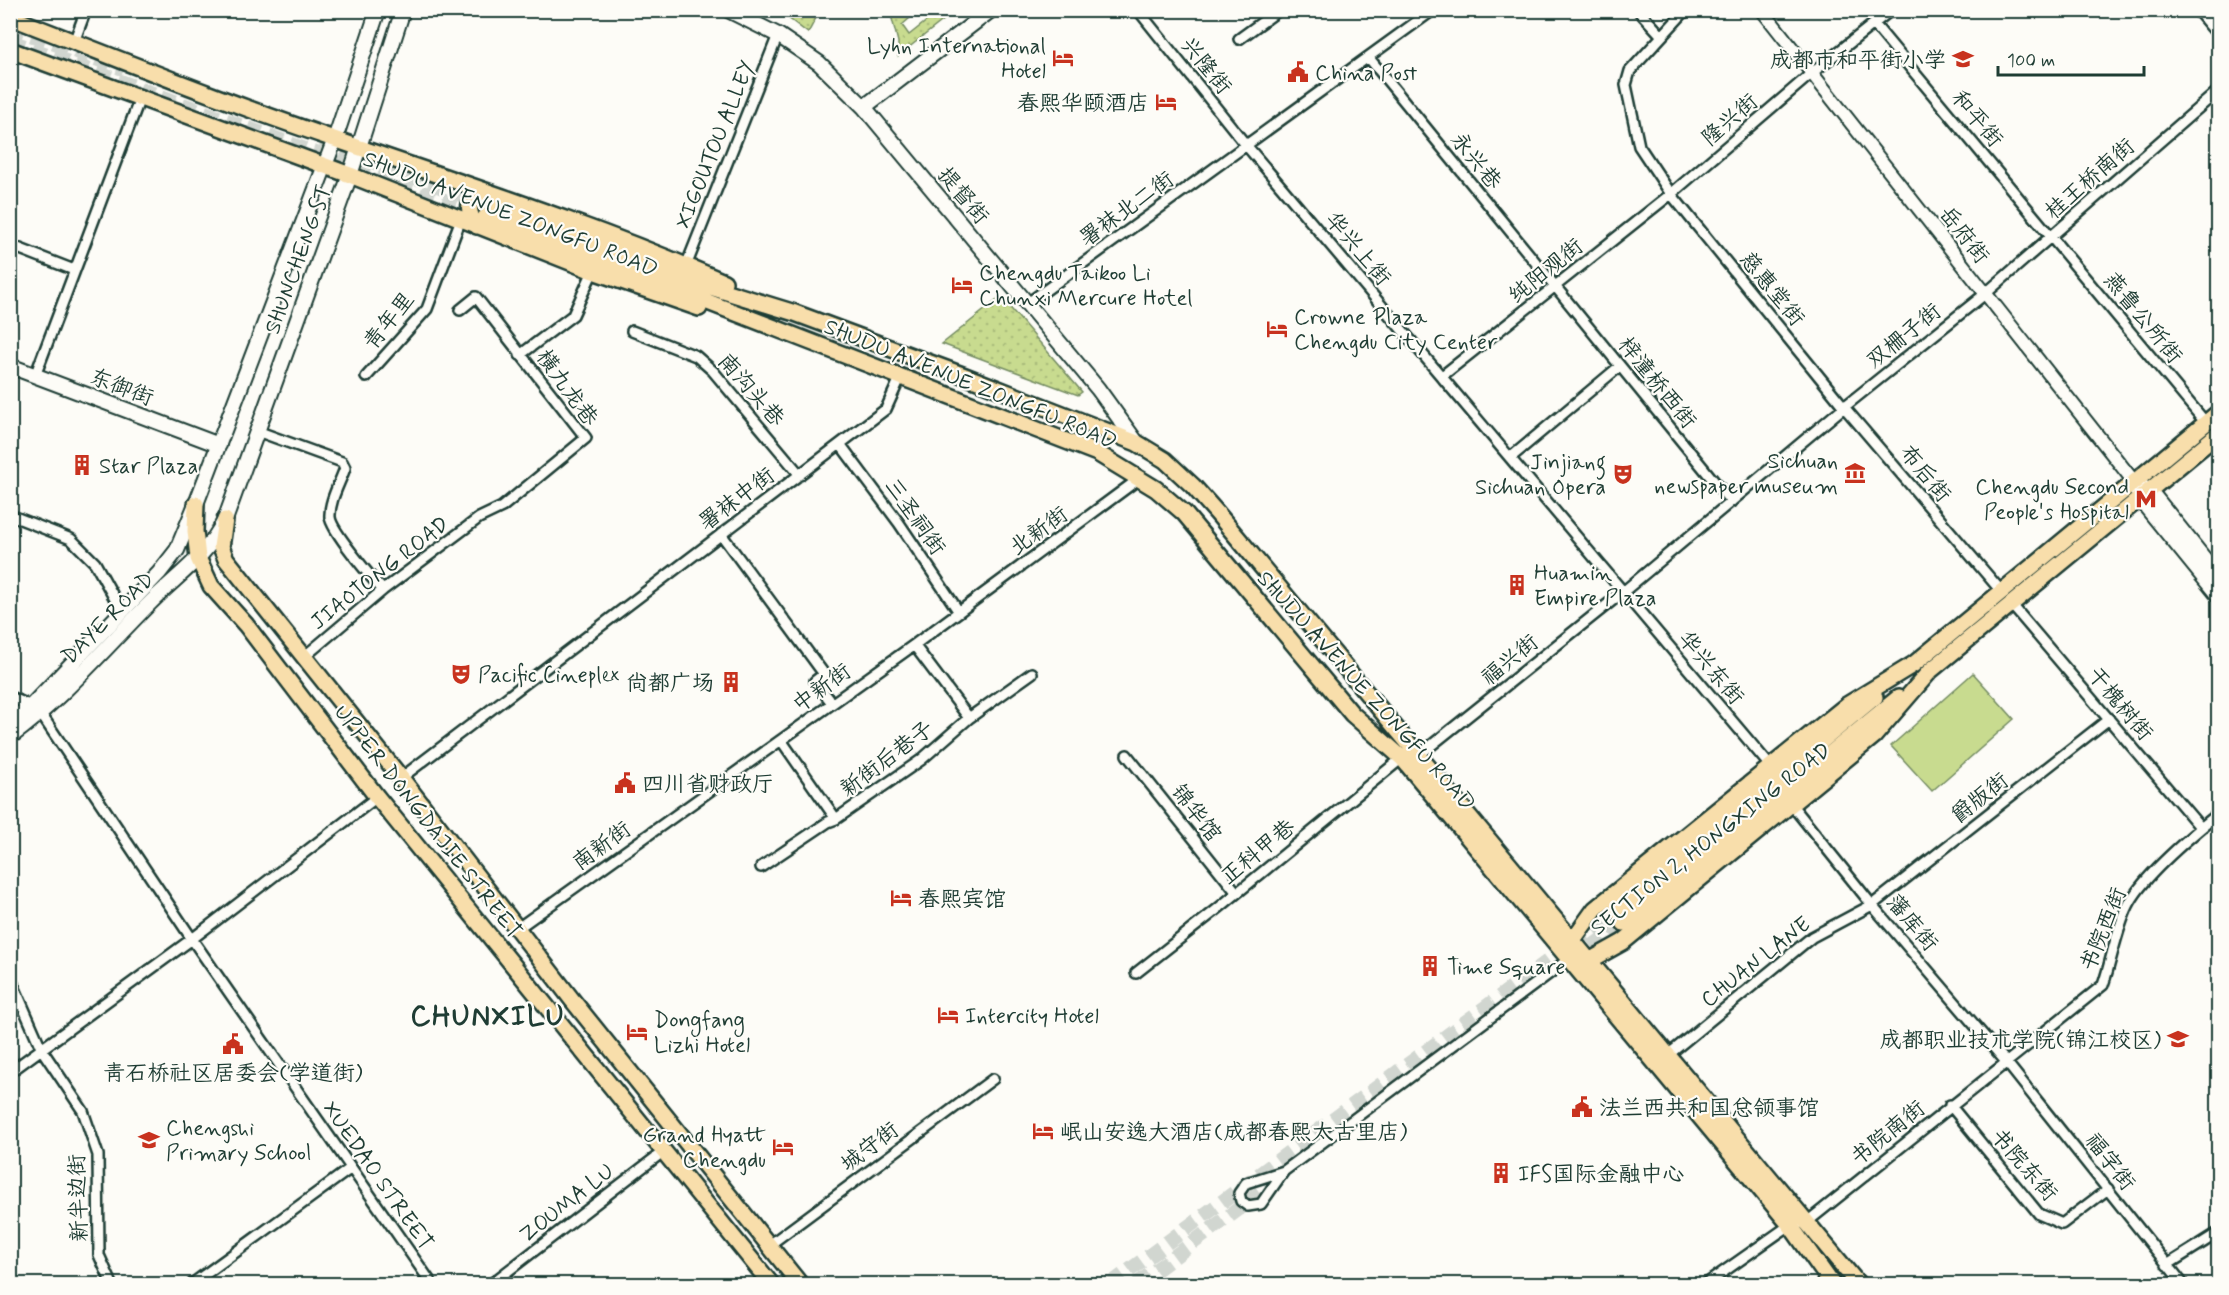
<svg xmlns="http://www.w3.org/2000/svg" width="2229" height="1295" viewBox="0 0 2229 1295" font-family="Mynerve,'LXGW WenKai TC',sans-serif">
  <style>
    .grass { fill: #c8db8f; stroke: #748c62; stroke-width: 1.5 }
    .park { fill: url(#park-dots); stroke: #748c62; stroke-width: 1.5 }
    .lines { fill: none; stroke-linecap: round; stroke-linejoin: round }
    .primary-tunnel { stroke: #d1d6d0; stroke-width: 15; stroke-dasharray: 15 8; stroke-linecap: butt }
    .minor-casing { stroke: #1f3d34; stroke-width: 14 }
    .tertiary-casing { stroke: #1f3d34; stroke-width: 16 }
    .secondary-casing { stroke: #1f3d34; stroke-width: 18 }
    .primary-casing { stroke: #1f3d34; stroke-width: 20 }
    .minor { stroke: #fdfcf7; stroke-width: 9 }
    .tertiary { stroke: #fdfcf7; stroke-width: 12 }
    .secondary { stroke: #fdfcf7; stroke-width: 14 }
    .primary { stroke: #f8deab; stroke-width: 15 }
    .labels { text-anchor: middle; stroke-width: 4.5; stroke-linejoin: round; paint-order: stroke }
    .poi-label { font-size: 22px; fill: #1f3d34; stroke: #fdfcf7; text-anchor: start }
    .street-label { font-size: 22px; fill: #1f3d34; stroke: #fdfcf7 }
    .district-label { font-size: 28px; font-weight: bold; letter-spacing: 1.5px; fill: #1f3d34; stroke: #fdfcf7 }
  </style>
  <defs>
    <pattern id="park-dots" width="8" height="8" patternUnits="userSpaceOnUse" patternTransform="scale(1.5)"><rect width="8" height="8" fill="#c8db8f"/><path d="M2 2h.1M6 6h.1" fill="none" stroke="#abbd7c" stroke-width="1.8" stroke-linecap="round"/></pattern>
  </defs>
  <rect width="100%" height="100%" fill="#fdfcf7"/>
  <filter id="ink" filterUnits="userSpaceOnUse"><feTurbulence type="fractalNoise" baseFrequency=".0167" numOctaves="2"/><feDisplacementMap in="SourceGraphic" scale="12" xChannelSelector="R" yChannelSelector="G"/><feConvolveMatrix kernelMatrix="1 2 1 2 8 2 1 2 1" color-interpolation-filters="sRGB"/></filter>
  <g filter="url(#ink)">
    <path class="grass" d="M1973,673L2014,719L1932,791L1891,746Z"/>
    <path class="park" d="M779,11H808L817,16L808,33Z
      M890,11H912L911,17L902,25L909,35L928,20L944,15L948,11H955L898,56V42Z
      M1001,297L1082,392L1078,395L942,344Z"/>
    <g class="lines">
      <path class="primary-tunnel" d="M10,27L124,69
        M10,41L481,214
        M321,142L484,203
        M1573,961L1624,923
        M1111,1284L1616,911
        M1137,1284L1282,1177"/>
      <defs>
        <path id="minor" d="M1138,10L1246,145L1771,767
          M1638,10L1662,36
          M1686,10L1630,71L1626,85L1639,146L1671,194L1844,407L2001,591
          M2197,10L2218,35
          M1874,24L2206,423
          M1239,39L1279,10
          M74,42L86,10
          M1369,58L1731,502
          M10,245L74,270
          M686,266L778,35
          M1028,303L1433,10
          M632,331L696,356L713,371L800,475
          M520,355L573,315L593,271
          M35,376L140,98
          M1442,376L1671,194L1812,73L1891,10
          M366,377L427,309L461,219
          M257,431L342,462L345,468C340,483 329,501 330,517C331,530 372,579 383,590
          M840,444L899,523L959,612
          M1510,458L1620,366
          M10,515L71,539L95,563L122,612
          M721,534L824,674L815,681L832,703
          M2011,604L2201,828
          M914,645L969,718
          M304,657L383,590L479,518L502,507L586,438L476,297L460,310
          M10,697L31,706L41,714L192,939L432,1284
          M781,740L836,819
          M1127,755L1237,893
          M1418,756L1623,592L1844,407L1985,294L2218,91
          M401,778L886,409L900,378
          M1791,804L1872,905L2007,1063L2183,1284
          M761,867L828,822L836,819L921,760L969,718L1032,673
          M518,928L914,645L1140,478
          M1136,973L1215,911L1402,758
          M10,977L42,1050L83,1111L98,1155L99,1255L112,1284
          M1668,1055L1812,937L1872,905L2109,719
          M10,1072L192,939L377,797
          M1950,1105L2039,1214L2062,1224L2108,1189
          M1284,1171L1246,1183L1239,1193L1241,1201L1248,1206L1261,1204L1284,1171L1569,959
          M768,1246L993,1079
          M2167,1265L2218,1233
          M192,1284L351,1168
          M491,1284L664,1151
          M1706,1284L1790,1225L1807,1222L2103,985C2112,959 2116,931 2128,906C2142,877 2192,835 2218,814"/>
        <path id="tertiary" d="M1762,10L2135,483"/>
        <path id="secondary" d="M728,10L778,35L819,63L864,107L1098,389L1137,443
          M864,107L991,10
          M10,366L219,445
          M2139,485L2150,491L2218,576
          M2136,488L2140,499L2218,595
          M10,721L31,706L159,573L177,550L196,504L335,139L378,10
          M10,737C62,699 104,649 149,604C178,574 205,559 225,520L350,175L403,10"/>
        <path id="primary" d="M10,17C119,59 227,103 337,140C467,185 598,227 724,282
          M10,50L350,175L593,271L699,308
          M490,205L688,280L795,313L965,376L1137,443L1165,460L1193,486L1217,513L1858,1284
          M486,216L1097,453L1156,489L1184,513L1352,714L1402,758L1790,1225L1832,1284
          M477,226C464,209 468,192 491,193
          M196,504L195,531L198,558L211,586L246,625L377,797L771,1284
          M225,520L221,547L226,559L401,778L573,1001L800,1284
          M1616,911L1875,697
          M1624,923L1898,698
          M1571,950L1572,941L1595,909L1847,705L1914,664L2218,413
          M1581,960L1589,961L1623,942L1874,736L1930,671L2218,434"/>
      </defs>
      <use href="#minor" class="minor-casing"/>
      <use href="#tertiary" class="tertiary-casing"/>
      <use href="#secondary" class="secondary-casing"/>
      <use href="#primary" class="primary-casing"/>
      <use href="#minor" class="minor"/>
      <use href="#tertiary" class="tertiary"/>
      <use href="#secondary" class="secondary"/>
      <use href="#primary" class="primary"/>
    </g>
  </g>
  <defs>
    <symbol id="hotel-bare" viewBox="-9 -9 18 18"><path d="M-6-4.5h1.5V1H6V5H4.5V3h-9V5H-6ZM-4 0a1.8 1.8 0 1 1 3.6 0ZM.5 0V-2.5h3Q6-2.5 6 0Z" fill="#c8321e" stroke="#fdfcf7" stroke-width="2.5" paint-order="stroke"/></symbol>
    <symbol id="school-bare" viewBox="-9 -9 18 18"><path d="M0-5L7-2L0 1L-7-2ZM-4 1L0 2.5L4 1V4Q0 6-4 4Z" fill="#c8321e" stroke="#fdfcf7" stroke-width="2.5" paint-order="stroke"/></symbol>
    <symbol id="civic-bare" viewBox="-9 -9 18 18"><path d="M-.6-6.5H3V-4.5H.6V-3L4-1V1h2V6H-6V1h2V-1L-.6-3ZM-1.2 2.5V6h2.4V2.5Z" fill="#c8321e" stroke="#fdfcf7" stroke-width="2.5" paint-order="stroke"/></symbol>
    <symbol id="building-bare" viewBox="-9 -9 18 18"><path d="M-4-6H4V6H1V3H-1V6H-4ZM-2.5-4.3h1.7v1.8h-1.7ZM.8-4.3h1.7v1.8H.8ZM-2.5-1h1.7V.8h-1.7ZM.8-1h1.7V.8H.8Z" fill="#c8321e" stroke="#fdfcf7" stroke-width="2.5" paint-order="stroke"/></symbol>
    <symbol id="museum-bare" viewBox="-9 -9 18 18"><path d="M0-6L6-3V-2H-6V-3ZM-5-1h2V3h-2ZM-1-1h2V3h-2ZM3-1h2V3H3ZM-6 4H6V6H-6Z" fill="#c8321e" stroke="#fdfcf7" stroke-width="2.5" paint-order="stroke"/></symbol>
    <symbol id="theatre-bare" viewBox="-9 -9 18 18"><path d="M-5-5.5Q0-4 5-5.5V0Q5 5 0 6Q-5 5-5 0ZM-3.3-2.5H-1v1.5H-3.3ZM1-2.5H3.3v1.5H1ZM-2.8 1Q0 5.5 2.8 1Z" fill="#c8321e" stroke="#fdfcf7" stroke-width="2.5" paint-order="stroke"/></symbol>
    <symbol id="metro-bare" viewBox="-9 -9 18 18"><path d="M-5.5 5V-5H-3L0 0L3-5H5.5V5H3V-.5L0 4L-3-.5V5Z" fill="#c8321e" stroke="#fdfcf7" stroke-width="2.5" paint-order="stroke"/></symbol>
  </defs>
  <g fill-rule="evenodd">
    <use href="#hotel-bare" x="1048" y="43" width="30" height="30"/>
    <use href="#school-bare" x="1948" y="44" width="30" height="30"/>
    <use href="#civic-bare" x="1283" y="57" width="30" height="30"/>
    <use href="#hotel-bare" x="1151" y="87" width="30" height="30"/>
    <use href="#hotel-bare" x="947" y="270" width="30" height="30"/>
    <use href="#hotel-bare" x="1262" y="314" width="30" height="30"/>
    <use href="#building-bare" x="67" y="450" width="30" height="30"/>
    <use href="#museum-bare" x="1840" y="458" width="30" height="30"/>
    <use href="#theatre-bare" x="1608" y="459" width="30" height="30"/>
    <use href="#metro-bare" x="2131" y="484" width="30" height="30"/>
    <use href="#building-bare" x="1502" y="570" width="30" height="30"/>
    <use href="#theatre-bare" x="446" y="659" width="30" height="30"/>
    <use href="#building-bare" x="716" y="667" width="30" height="30"/>
    <use href="#civic-bare" x="610" y="768" width="30" height="30"/>
    <use href="#hotel-bare" x="886" y="883" width="30" height="30"/>
    <use href="#building-bare" x="1415" y="951" width="30" height="30"/>
    <use href="#hotel-bare" x="933" y="1000" width="30" height="30"/>
    <use href="#hotel-bare" x="622" y="1017" width="30" height="30"/>
    <use href="#school-bare" x="2163" y="1024" width="30" height="30"/>
    <use href="#civic-bare" x="218" y="1029" width="30" height="30"/>
    <use href="#civic-bare" x="1567" y="1092" width="30" height="30"/>
    <use href="#hotel-bare" x="1028" y="1116" width="30" height="30"/>
    <use href="#school-bare" x="134" y="1125" width="30" height="30"/>
    <use href="#hotel-bare" x="768" y="1132" width="30" height="30"/>
    <use href="#building-bare" x="1486" y="1158" width="30" height="30"/>
  </g>
  <g class="labels">
    <g class="poi-label">
      <text x="1046" y="53" text-anchor="end">Lyhn International<tspan x="1046" dy="25">Hotel</tspan></text>
      <text x="1946" y="67" text-anchor="end">成都市和平街小学</text>
      <text x="1315" y="80">China Post</text>
      <text x="1149" y="110" text-anchor="end">春熙华颐酒店</text>
      <text x="979" y="280">Chengdu Taikoo Li<tspan x="979" dy="25">Chunxi Mercure Hotel</tspan></text>
      <text x="1294" y="324">Crowne Plaza<tspan x="1294" dy="25">Chengdu City Center</tspan></text>
      <text x="1838" y="468" text-anchor="end">Sichuan<tspan x="1838" dy="25">newspaper museum</tspan></text>
      <text x="1606" y="469" text-anchor="end">Jinjiang<tspan x="1606" dy="25">Sichuan Opera</tspan></text>
      <text x="99" y="473">Star Plaza</text>
      <text x="2129" y="494" text-anchor="end">Chengdu Second<tspan x="2129" dy="25">People's Hospital</tspan></text>
      <text x="1534" y="580">Huamin<tspan x="1534" dy="25">Empire Plaza</tspan></text>
      <text x="478" y="682">Pacific Cineplex</text>
      <text x="714" y="690" text-anchor="end">尚都广场</text>
      <text x="642" y="791">四川省财政厅</text>
      <text x="918" y="906">春熙宾馆</text>
      <text x="1447" y="974">Time Square</text>
      <text x="965" y="1023">Intercity Hotel</text>
      <text x="654" y="1027">Dongfang<tspan x="654" dy="25">Lizhi Hotel</tspan></text>
      <text x="2161" y="1047" text-anchor="end">成都职业技术学院(锦江校区)</text>
      <text x="233" y="1080" text-anchor="middle">青石桥社区居委会(学道街)</text>
      <text x="1599" y="1115">法兰西共和国总领事馆</text>
      <text x="166" y="1135">Chengshi<tspan x="166" dy="25">Primary School</tspan></text>
      <text x="1060" y="1139">岷山安逸大酒店(成都春熙太古里店)</text>
      <text x="766" y="1142" text-anchor="end">Grand Hyatt<tspan x="766" dy="25">Chengdu</tspan></text>
      <text x="1518" y="1181">IFS国际金融中心</text>
    </g>
    <g class="street-label">
      <text transform="translate(1207 65) rotate(51)" y="8">兴隆街</text>
      <text transform="translate(1978 118) rotate(50)" y="8">和平街</text>
      <text transform="translate(1729 119) rotate(-41)" y="8">隆兴街</text>
      <text transform="translate(714 144) rotate(-68)" y="8">XIGOUTOU ALLEY</text>
      <text transform="translate(1477 160) rotate(51)" y="8">永兴巷</text>
      <text transform="translate(2089 178) rotate(-41)" y="8">桂王桥南街</text>
      <text transform="translate(964 195) rotate(50)" y="8">提督街</text>
      <text transform="translate(1126 208) rotate(-36)" y="8">署袜北二街</text>
      <text transform="translate(511 213) rotate(21)" y="8">SHUDU AVENUE ZONGFU ROAD</text>
      <text transform="translate(1965 234) rotate(52)" y="8">岳府街</text>
      <text transform="translate(1359 248) rotate(50)" y="8">华兴上街</text>
      <text transform="translate(297 259) rotate(-70)" y="8">SHUNCHENG ST</text>
      <text transform="translate(1545 270) rotate(-39)" y="8">纯阳观街</text>
      <text transform="translate(1773 288) rotate(51)" y="8">慈惠堂街</text>
      <text transform="translate(2144 317) rotate(51)" y="8">燕鲁公所街</text>
      <text transform="translate(388 320) rotate(-51)" y="8">青年里</text>
      <text transform="translate(1903 335) rotate(-39)" y="8">双栅子街</text>
      <text transform="translate(1658 382) rotate(51)" y="8">梓潼桥西街</text>
      <text transform="translate(971 383) rotate(22)" y="8">SHUDU AVENUE ZONGFU ROAD</text>
      <text transform="translate(122 386) rotate(21)" y="8">东御街</text>
      <text transform="translate(568 387) rotate(54)" y="8">横九龙巷</text>
      <text transform="translate(752 389) rotate(49)" y="8">南沟头巷</text>
      <text transform="translate(1926 473) rotate(50)" y="8">布后街</text>
      <text transform="translate(736 498) rotate(-37)" y="8">署袜中街</text>
      <text transform="translate(916 516) rotate(55)" y="8">三圣祠街</text>
      <text transform="translate(1038 530) rotate(-36)" y="8">北新街</text>
      <text transform="translate(379 572) rotate(-38)" y="8">JIAOTONG ROAD</text>
      <text transform="translate(107 617) rotate(-45)" y="8">DAYE ROAD</text>
      <text transform="translate(1509 659) rotate(-39)" y="8">福兴街</text>
      <text transform="translate(1712 667) rotate(50)" y="8">华兴东街</text>
      <text transform="translate(821 687) rotate(-36)" y="8">中新街</text>
      <text transform="translate(1367 690) rotate(48)" y="8">SHUDU AVENUE ZONGFU ROAD</text>
      <text transform="translate(2121 703) rotate(50)" y="8">干槐树街</text>
      <text transform="translate(886 758) rotate(-37)" y="8">新街后巷子</text>
      <text transform="translate(1979 797) rotate(-38)" y="8">爵版街</text>
      <text transform="translate(1197 812) rotate(52)" y="8">锦华馆</text>
      <text transform="translate(429 821) rotate(52)" y="8">UPPER DONGDAJIE STREET</text>
      <text transform="translate(1710 838) rotate(-38)" y="8">SECTION 2, HONGXING ROAD</text>
      <text transform="translate(601 845) rotate(-36)" y="8">南新街</text>
      <text transform="translate(1257 851) rotate(-39)" y="8">正科甲巷</text>
      <text transform="translate(1913 922) rotate(50)" y="8">藩库街</text>
      <text transform="translate(2102 929) rotate(-68)" y="8">书院西街</text>
      <text transform="translate(1755 961) rotate(-38)" y="8">CHUAN LANE</text>
      <text transform="translate(1887 1132) rotate(-39)" y="8">书院南街</text>
      <text transform="translate(869 1146) rotate(-37)" y="8">城守街</text>
      <text transform="translate(2111 1161) rotate(52)" y="8">福字街</text>
      <text transform="translate(2025 1164) rotate(49)" y="8">书院东街</text>
      <text transform="translate(379 1175) rotate(55)" y="8">XUEDAO STREET</text>
      <text transform="translate(77 1198) rotate(-92)" y="8">新半边街</text>
      <text transform="translate(566 1202) rotate(-38)" y="8">ZOUMA LU</text>
    </g>
    <g class="district-label">
      <text x="488" y="1025">CHUNXILU</text>
    </g>
  </g>
  <rect width="2229" height="1295" fill="none" stroke="#fdfcf7" stroke-width="36"/>
  <rect x="18" y="18" width="2193" height="1259" fill="none" stroke="#1f3d34" stroke-width="2" filter="url(#ink)"/>
  <path d="M1998 66v9h146v-9" fill="none" stroke="#1f3d34" stroke-width="3"/>
  <text x="2007" y="66" font-size="18" fill="#1f3d34" stroke="#fdfcf7" stroke-width="4.5" paint-order="stroke">100 m</text>
</svg>
